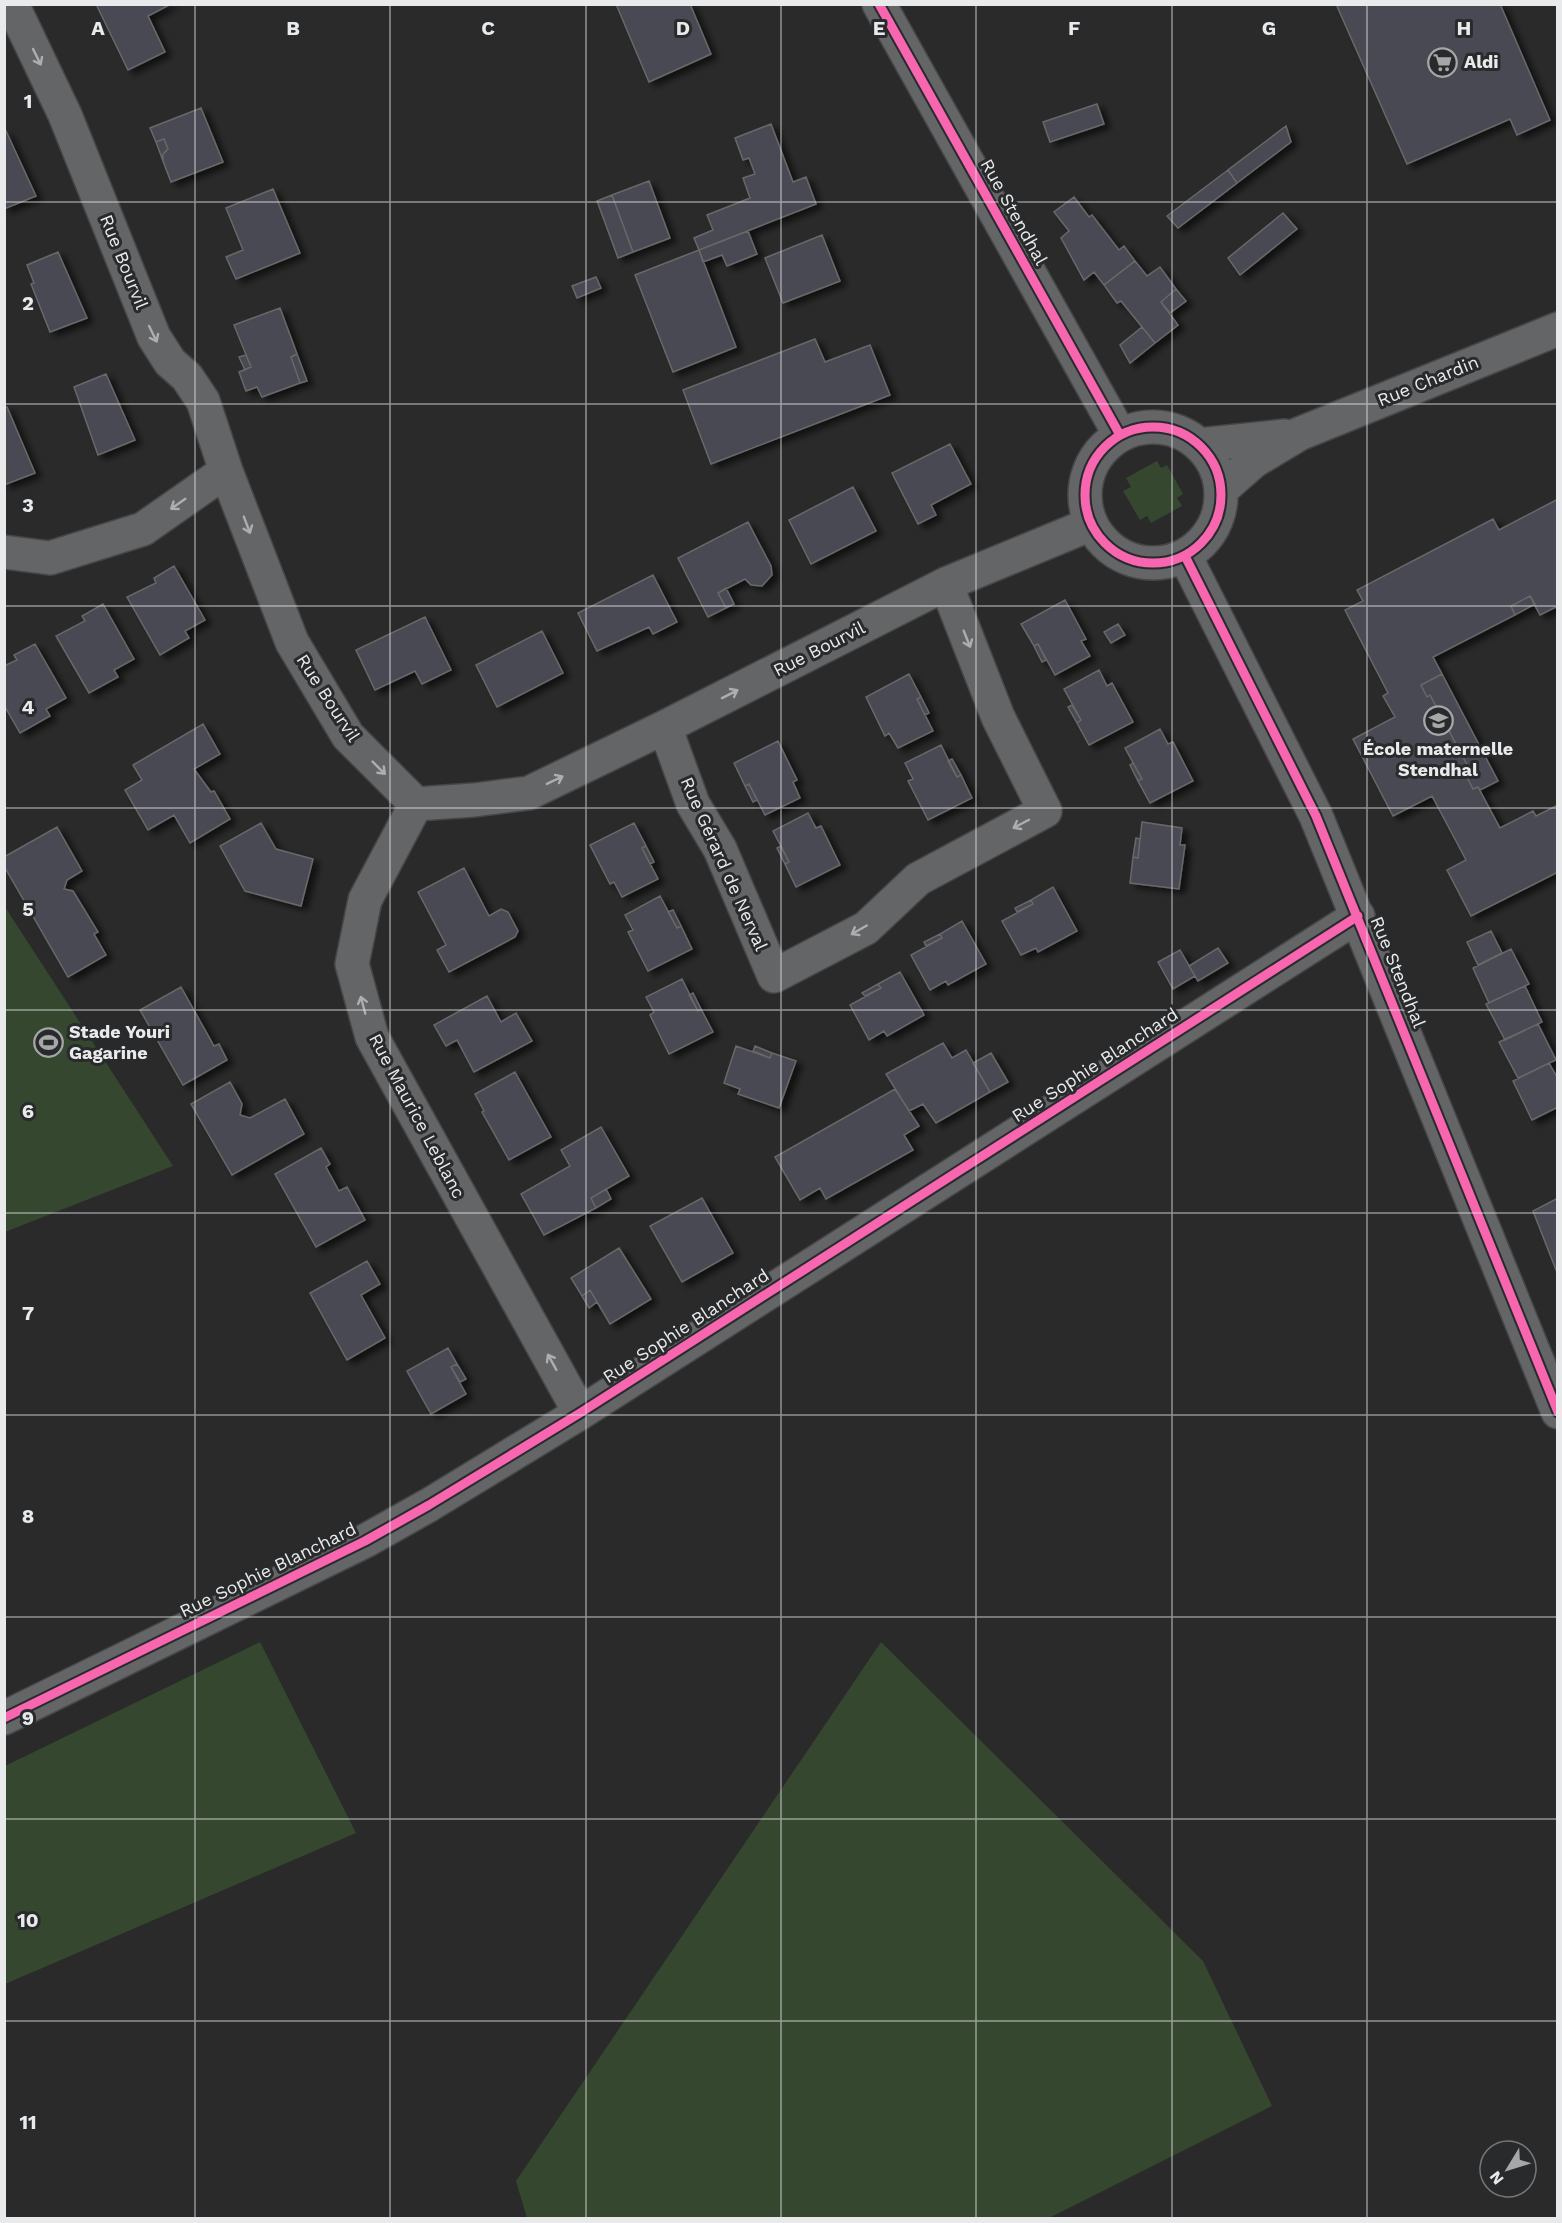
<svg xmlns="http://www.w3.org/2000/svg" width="1562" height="2223" viewBox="0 0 1562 2223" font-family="'Work Sans',sans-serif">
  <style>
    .green { fill: #35472f }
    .building { fill: #484952; stroke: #686869; stroke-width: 1.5; filter: url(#shadow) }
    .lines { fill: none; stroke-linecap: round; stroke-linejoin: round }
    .minor-casing { stroke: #464647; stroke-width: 36 }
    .minor { stroke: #646566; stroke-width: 33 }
    .cycleway-casing { stroke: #292a2c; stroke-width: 13 }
    .cycleway { stroke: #f766af; stroke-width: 9 }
    .oneway { stroke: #adaeaf }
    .grid { fill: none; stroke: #e9eaeb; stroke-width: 1.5; stroke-opacity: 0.55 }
    .labels { text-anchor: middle; stroke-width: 6; stroke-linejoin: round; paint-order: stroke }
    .poi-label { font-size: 18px; font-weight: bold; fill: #e9eaeb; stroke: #292a2c; text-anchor: start }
    .street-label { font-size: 18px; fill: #e9eaeb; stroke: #292a2c }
    .grid-label { font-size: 20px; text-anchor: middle; font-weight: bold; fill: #e9eaeb; stroke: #292a2c; stroke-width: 6; stroke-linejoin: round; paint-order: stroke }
  </style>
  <defs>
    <filter id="shadow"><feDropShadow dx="6" dy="4" stdDeviation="3" flood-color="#0009"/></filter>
  </defs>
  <rect width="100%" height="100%" fill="#2a2a2b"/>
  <path class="green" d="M1157,461L1161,468L1167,465L1183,494L1177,498L1182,506L1151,523L1147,516L1140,520L1123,491L1131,487L1126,478Z
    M5,907L173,1166L5,1232Z
    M260,1642L356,1833L5,1984V1766Z
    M881,1642L1203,1961L1272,2106L1049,2218H527L516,2181Z"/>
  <path class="building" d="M96,4H171L148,16L165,52L128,70Z
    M616,4H690L711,54L649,82Z
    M1336,4H1500L1550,120L1517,135L1510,119L1407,164Z
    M1097,104L1104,124L1050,142L1043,122Z
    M201,108L223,162L171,182L163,161V154L168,149L164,139L156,142L150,128Z
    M771,124L793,182L806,177L816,204L699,250L694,238L713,230L707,215L750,198L743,178L755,174L749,158L743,160L735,138Z
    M1286,126L1291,142L1237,183L1228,170Z
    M6,131L36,196L4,209V132Z
    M164,139L168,149L163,154V161L156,142Z
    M1228,170L1237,183L1178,228L1167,216Z
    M649,181L670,238L633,252L612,195Z
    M273,189L300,253L236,279L226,257L243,250L226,208Z
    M612,195L633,252L618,258L597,201Z
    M1074,197L1089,217L1092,215L1119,250L1124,246L1135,261L1104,285L1094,272L1084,280L1061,238L1069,231L1054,212Z
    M1283,213L1297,229L1240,275L1228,258Z
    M748,231L757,254L727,266L722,255L703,262L699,250Z
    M822,235L840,281L783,303L765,258Z
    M699,250L736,347L673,372L635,275Z
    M58,252L87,318L50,332L31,284L34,283L27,265Z
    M1135,261L1147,276L1160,267L1176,289L1161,302L1178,325L1155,343L1121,301L1117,303L1104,285Z
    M596,277L601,288L577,298L572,286Z
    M1176,289L1186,301L1170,313L1161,302Z
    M280,308L297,354L291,357L300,383L262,397L257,387L246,391L239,372L251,367L234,325Z
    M1142,327L1155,343L1130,363L1120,345Z
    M815,339L825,362L870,345L890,395L711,464L683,390Z
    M297,354L307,381L300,383L291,357Z
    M246,355L251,367L245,370L239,357Z
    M106,374L135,440L98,455L74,387Z
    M7,407L35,473L4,485V408Z
    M950,444L971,484L931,505L936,515L918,524L892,473Z
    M853,487L876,531L811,564L789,520Z
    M1558,499V606L1540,615L1530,596L1511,606L1515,615L1433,657L1442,674L1421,685L1427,697L1430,695L1472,774L1467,777L1473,789L1478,787L1500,828L1533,811L1536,816L1558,805V872L1471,916L1447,870L1466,860L1432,796L1393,816L1353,739L1395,717L1383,696L1388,693L1345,610L1363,601L1357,590L1493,519L1499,530Z
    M748,522L771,566L772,575L762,586L751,585L745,579L718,593L726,608L708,617L678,558Z
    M174,566L205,620L185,631L189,638L160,655L127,597L156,583L154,578Z
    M653,575L677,622L653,634L649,627L597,651L578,613Z
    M726,588L734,604L726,608L718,593Z
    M1530,596L1535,604L1515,615L1511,606Z
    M1065,600L1086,639L1081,641L1090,656L1055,675L1038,644L1034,646L1021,624Z
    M103,604L134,659L114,670L118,677L89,693L56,636L85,621L82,616Z
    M425,617L451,670L422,684L415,671L375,690L356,650Z
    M1118,624L1125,635L1111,643L1104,632Z
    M542,631L563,673L497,707L476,665Z
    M35,644L66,698L46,709L50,716L20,733L4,705V666L17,660L14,655Z
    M1038,644L1046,660L1042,662L1034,646Z
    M1099,670L1107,686L1112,683L1133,722L1089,745L1077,723L1081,720L1064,689Z
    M909,674L921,697L917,699L933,731L898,748L889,733L885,736L866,697Z
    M1442,674L1498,781L1480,790L1478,787L1473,789L1467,777L1472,774L1430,695L1427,697L1421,685Z
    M921,697L929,713L925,715L917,699Z
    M1072,705L1081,720L1077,723L1068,707Z
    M203,724L220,754L194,769L211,792L214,791L230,819L190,843L174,815L148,830L125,790L142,780L133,765Z
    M1160,729L1168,744L1173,742L1193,781L1150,803L1138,781L1142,779L1125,748Z
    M778,741L797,780L793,782L800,798L765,815L749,784L745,786L734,763Z
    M941,745L957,777L961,775L972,798L928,820L908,781L913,779L905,763Z
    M952,759L961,775L957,777L948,761Z
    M1133,763L1142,779L1138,781L1130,765Z
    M749,784L757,800L753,802L745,786Z
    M808,813L816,828L821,826L840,865L796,887L785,864L789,862L773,831Z
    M1142,822L1182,828L1180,845H1185L1179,889L1130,883L1133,857L1138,858Z
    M261,823L276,849L313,859L301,906L245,891L220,846Z
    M634,823L646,846L642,848L658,879L622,897L614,882L610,884L590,845Z
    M57,827L82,871L67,880L64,889L73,891L98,932L94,934L106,955L68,977L4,866V857Z
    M1136,838L1140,839L1138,858L1133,857Z
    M646,846L654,862L650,864L642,848Z
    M781,846L789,862L785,864L777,848Z
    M464,868L489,916L501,909L508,912L518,931L515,937L449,972L437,950L446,945L418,892Z
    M1053,887L1077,931L1038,952L1036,948L1021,955L1002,921L1033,904L1031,900Z
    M660,896L677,928L681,926L692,949L648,971L628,932L633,930L625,915Z
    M1031,900L1033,904L1017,912L1015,908Z
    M673,910L681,926L677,928L668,912Z
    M962,921L986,964L948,985L946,981L930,990L911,955L942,938L940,934Z
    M1491,931L1502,953L1478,965L1467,942Z
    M940,934L942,938L926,946L924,942Z
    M1218,948L1228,963L1198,981L1189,966Z
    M1511,949L1529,984L1489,1003L1473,968Z
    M1180,950L1195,976L1173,989L1158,962Z
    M900,972L924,1015L887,1036L884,1031L869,1040L850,1005L881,988L878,984Z
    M682,979L698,1011L701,1009L713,1032L669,1054L650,1015L654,1012L646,997Z
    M878,984L881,988L865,996L862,993Z
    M1525,986L1542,1022L1505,1040L1486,1004Z
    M181,987L214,1046L219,1044L227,1060L183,1085L140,1010Z
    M693,993L701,1009L698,1011L689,995Z
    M487,996L501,1022L516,1013L532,1041L474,1072L457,1040L446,1046L434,1025Z
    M1538,1024L1556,1060L1518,1078L1499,1042Z
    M943,1043L952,1058L966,1050L990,1092L936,1123L923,1104L909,1111L886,1074Z
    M736,1046L770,1058L772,1053L796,1061L779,1108L738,1094L740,1089L724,1083Z
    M755,1046L772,1053L770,1058L753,1051Z
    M991,1053L1008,1082L990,1092L973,1063Z
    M1549,1063L1558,1079V1107L1532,1120L1513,1081Z
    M515,1072L551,1137L509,1160L482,1112L484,1111L475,1094Z
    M230,1082L242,1104L240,1115L250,1118L285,1099L304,1134L232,1175L191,1104Z
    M895,1089L919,1126L904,1135L913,1150L826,1199L820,1188L800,1200L775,1157Z
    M601,1127L629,1176L591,1198L596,1208L544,1235L521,1194L570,1166L561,1150Z
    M321,1148L330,1164L326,1167L339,1191L347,1187L365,1220L316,1247L275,1174Z
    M606,1189L611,1199L596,1208L591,1198Z
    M702,1198L733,1253L682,1282L650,1226Z
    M1558,1198V1275L1533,1211Z
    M619,1248L651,1299L610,1324L590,1290L582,1296L571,1278Z
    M367,1261L380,1284L361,1295L385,1338L347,1360L310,1293Z
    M590,1290L597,1302L589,1308L582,1296Z
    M448,1348L457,1364L451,1367L466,1394L431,1414L407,1371Z
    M457,1364L466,1379L460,1382L451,1367Z"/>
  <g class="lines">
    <defs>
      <path id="minor" d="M12,4L65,115L154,337L170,362L187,377L203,401L226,471L292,642L348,736L416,804L474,800L529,793L665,727L946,584L1091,524
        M879,4L1120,435
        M1085 495a68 68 0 1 1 136 0a68 68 0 1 1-136 0Z
        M1199,445L1285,436
        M1221,490L1254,461L1299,434L1558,329
        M4,552L50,558L143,529L226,471
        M1185,556L1316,816L1558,1412
        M665,727L693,804L720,849L774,976L866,928L918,879L1045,811L998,717L946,584
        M416,804L365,900L352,964L372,1037L580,1413
        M4,1718L365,1541L429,1505L580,1413L1358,916"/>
    </defs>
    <use href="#minor" class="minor-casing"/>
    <use href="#minor" class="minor"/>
    <defs>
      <path id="cycleway" d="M879,4L1120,435
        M1085 495a68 68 0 1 1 136 0a68 68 0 1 1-136 0Z
        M1185,556L1316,816L1558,1412
        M4,1718L365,1541L429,1505L580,1413L1358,916"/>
    </defs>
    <use href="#cycleway" class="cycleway-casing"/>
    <use href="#cycleway" class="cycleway"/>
  </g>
  <defs><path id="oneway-shaft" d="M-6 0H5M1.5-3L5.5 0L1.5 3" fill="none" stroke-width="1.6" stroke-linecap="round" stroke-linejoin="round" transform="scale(1.5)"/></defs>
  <g class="oneway">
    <use href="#oneway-shaft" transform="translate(37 57) rotate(64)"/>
    <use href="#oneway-shaft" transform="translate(153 334) rotate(64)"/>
    <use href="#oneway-shaft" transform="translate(178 504) rotate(145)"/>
    <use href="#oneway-shaft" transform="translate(247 525) rotate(69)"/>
    <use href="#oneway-shaft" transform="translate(967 639) rotate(68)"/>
    <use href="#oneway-shaft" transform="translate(730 694) rotate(-27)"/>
    <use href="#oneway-shaft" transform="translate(379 768) rotate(45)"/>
    <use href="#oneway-shaft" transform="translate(555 780) rotate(-26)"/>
    <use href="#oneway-shaft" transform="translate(1021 824) rotate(152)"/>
    <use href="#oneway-shaft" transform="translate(859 930) rotate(150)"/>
    <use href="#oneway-shaft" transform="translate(363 1005) rotate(-105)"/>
    <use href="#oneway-shaft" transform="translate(552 1362) rotate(-119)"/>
  </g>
  <path class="grid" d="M195,4V2218M390,4V2218M586,4V2218M781,4V2218M976,4V2218M1172,4V2218M1367,4V2218M4,202H1558M4,404H1558M4,606H1558M4,808H1558M4,1010H1558M4,1213H1558M4,1415H1558M4,1617H1558M4,1819H1558M4,2021H1558"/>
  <defs>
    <symbol id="supermarket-ring" viewBox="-11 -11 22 22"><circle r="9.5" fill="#292a2c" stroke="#a6a7a8" stroke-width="1.5"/><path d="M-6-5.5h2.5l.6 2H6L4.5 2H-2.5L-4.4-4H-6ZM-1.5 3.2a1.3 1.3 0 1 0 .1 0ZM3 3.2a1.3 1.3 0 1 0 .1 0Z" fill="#a6a7a8"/></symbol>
    <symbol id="school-ring" viewBox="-11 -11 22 22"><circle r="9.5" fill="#292a2c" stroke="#a6a7a8" stroke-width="1.5"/><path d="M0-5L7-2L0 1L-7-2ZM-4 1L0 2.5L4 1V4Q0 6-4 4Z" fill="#a6a7a8"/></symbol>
    <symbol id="stadium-ring" viewBox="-11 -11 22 22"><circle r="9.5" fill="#292a2c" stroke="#a6a7a8" stroke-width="1.5"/><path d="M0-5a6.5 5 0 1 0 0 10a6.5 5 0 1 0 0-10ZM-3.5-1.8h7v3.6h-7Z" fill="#a6a7a8"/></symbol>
  </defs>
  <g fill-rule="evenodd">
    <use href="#supermarket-ring" x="1426" y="46" width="33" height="33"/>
    <use href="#school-ring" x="1422" y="704" width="33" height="33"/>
    <use href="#stadium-ring" x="32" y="1026" width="33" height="33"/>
  </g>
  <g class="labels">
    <g class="poi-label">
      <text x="1464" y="68">Aldi</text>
      <text x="1438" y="755" text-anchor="middle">École maternelle<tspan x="1438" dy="21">Stendhal</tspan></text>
      <text x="69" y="1038">Stade Youri<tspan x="69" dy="21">Gagarine</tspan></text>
    </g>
    <g class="street-label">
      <text transform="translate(1014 212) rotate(61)" y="6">Rue Stendhal</text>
      <text transform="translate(124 262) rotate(68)" y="6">Rue Bourvil</text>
      <text transform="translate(1428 381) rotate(-22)" y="6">Rue Chardin</text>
      <text transform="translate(819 649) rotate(-27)" y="6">Rue Bourvil</text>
      <text transform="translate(328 698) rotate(57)" y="6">Rue Bourvil</text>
      <text transform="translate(724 864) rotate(66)" y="6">Rue Gérard de Nerval</text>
      <text transform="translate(1398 972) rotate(68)" y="6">Rue Stendhal</text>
      <text transform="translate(1095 1065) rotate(-33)" y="6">Rue Sophie Blanchard</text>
      <text transform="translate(417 1116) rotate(62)" y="6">Rue Maurice Leblanc</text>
      <text transform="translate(686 1326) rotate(-33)" y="6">Rue Sophie Blanchard</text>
      <text transform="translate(268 1570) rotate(-26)" y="6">Rue Sophie Blanchard</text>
    </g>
  </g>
  <g class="grid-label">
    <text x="98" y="35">A</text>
    <text x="293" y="35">B</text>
    <text x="488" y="35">C</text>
    <text x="683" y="35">D</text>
    <text x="879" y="35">E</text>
    <text x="1074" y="35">F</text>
    <text x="1269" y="35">G</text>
    <text x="1464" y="35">H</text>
    <text x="28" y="108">1</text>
    <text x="28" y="310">2</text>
    <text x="28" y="512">3</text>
    <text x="28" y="714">4</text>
    <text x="28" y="916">5</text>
    <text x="28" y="1118">6</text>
    <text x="28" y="1320">7</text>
    <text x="28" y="1523">8</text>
    <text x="28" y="1725">9</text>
    <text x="28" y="1927">10</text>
    <text x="28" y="2129">11</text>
  </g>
  <rect width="1562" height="2223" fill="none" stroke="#e9eaeb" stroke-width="12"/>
  <g transform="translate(1508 2169) rotate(232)"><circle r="28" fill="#292a2c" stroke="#767778" stroke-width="1.5"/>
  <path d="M0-4.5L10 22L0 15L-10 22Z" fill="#a6a7a8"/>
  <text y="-9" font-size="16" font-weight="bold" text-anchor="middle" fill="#e9eaeb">N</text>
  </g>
</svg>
